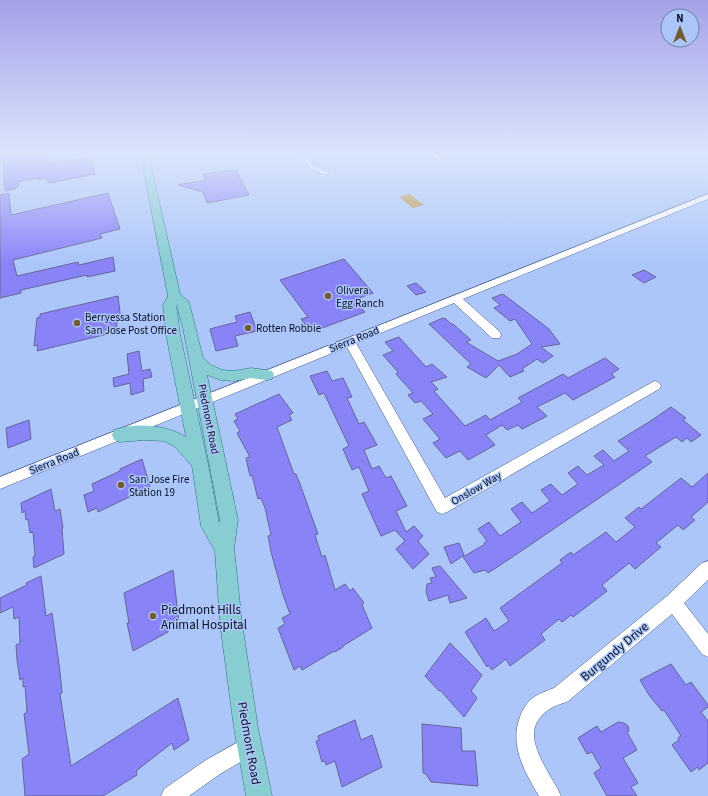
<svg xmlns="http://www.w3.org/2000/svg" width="708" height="796" viewBox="0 0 708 796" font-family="'Source Sans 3',sans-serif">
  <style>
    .green { fill: #bb8f2f }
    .building { fill: #8983f8; stroke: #656597 }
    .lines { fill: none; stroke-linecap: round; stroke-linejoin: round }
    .minor-casing { stroke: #445b87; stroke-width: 1 }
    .major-casing { stroke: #287581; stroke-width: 1 }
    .minor { fill: #fff; fill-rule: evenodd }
    .major { fill: #88cdd2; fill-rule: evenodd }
    .poi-dot { fill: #735b2c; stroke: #acc6f9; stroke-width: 1.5 }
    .labels { text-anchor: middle; stroke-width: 3; stroke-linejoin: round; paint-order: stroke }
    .poi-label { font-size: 11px; fill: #091123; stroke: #acc6f9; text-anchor: start }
    .street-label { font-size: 11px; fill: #091123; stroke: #acc6f9 }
    .near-poi-label { font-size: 13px; fill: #091123; stroke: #acc6f9; text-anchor: start }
    .near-street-label { font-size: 13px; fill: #091123; stroke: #acc6f9 }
  </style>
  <rect width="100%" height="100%" fill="#acc6f9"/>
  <path class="green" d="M410,194L424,205L413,208L399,197Z"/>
  <path class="building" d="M9,153H49L52,164L89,157L95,174L48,183L47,178L38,180V178L18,182L19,186L15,187V189L5,191L3,158Z
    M236,170L249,195L207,203L203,192L178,185L206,180L203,174Z
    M9,193L11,215L108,193L120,229L100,234L102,238L13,260L17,276L78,262L79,265L113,257L115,271L87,277V275L21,290V293L0,298V195Z
    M344,259L373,293L356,299L359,305L365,312L317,330L315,327L309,329L301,319L308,317L280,280Z
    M644,270L656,277L644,283L632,275Z
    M416,283L426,292L416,295L407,286Z
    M503,294L549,329L560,344L541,347L553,356L543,363L537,359L522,369L524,371L510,377L499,365L486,378L467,367L471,364L429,324L443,318L446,319L451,324H453L471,340L466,342L498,361L517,354L532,344L515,319L510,321L494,308L500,305L492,298Z
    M118,296L121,321L117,322L116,332L37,351L38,345L34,346L37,318L40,317V314Z
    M250,312L257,331L235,336L238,346L216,351L210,329L237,322L235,316Z
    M399,337L426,367L432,364L447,377L431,382L438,389L434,391L465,426L486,415L490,420L522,402L518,398L563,374L568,378L605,358L619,369L611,374L615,377L573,400L565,393L537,407L547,416L522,429L518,425L507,430L502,425L486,435L495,445L468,460L460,451L446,458L433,443L440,439L423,419L433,414L421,401L415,403L408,395L413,393L396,374L398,372L383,355L393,351L385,342Z
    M139,351L142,371L150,369L152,377L143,379L144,391L131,395L130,383L114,387L113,378L129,374L127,354Z
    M327,371L332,381L343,378L352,397L347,398L359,424L364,422L377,445L364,450L372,469L379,466L386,478L391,476L407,506L396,511L406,532L414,526L423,536L418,541L429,554L413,569L396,549L405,541L395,530L381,536L362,494L369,491L359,467L352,470L343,449L349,446L324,393L319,395L310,376Z
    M279,394L293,413L289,415L292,420L277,427L294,474H296L300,484L318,534L315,535L322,557L325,555L335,590L345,584L350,591L353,588L364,603L362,605L372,628L343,646V647L335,652L334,651L302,670L300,666L294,670L278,628L285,624L282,618L290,614L283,595L271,552L268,536L271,535L265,508L261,498L258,499L252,475L250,476L246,458L250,457L237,433L240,431L234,421L238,419L235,414Z
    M671,407L686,418L683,420L701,435L691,442L687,438L682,442L676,437L645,456L652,462L511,558L488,573L485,570L474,573L463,557L485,544L484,543L487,541L478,529L489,522L500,536L521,522L511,509L522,502L532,513L550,501L541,490L551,484L562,495L578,484L568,473L578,466L587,475L604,465L594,456L603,450L614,461L629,451L618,441L649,422Z
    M29,420L31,439L8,448L6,428Z
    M142,459L150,487L98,512L97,508L88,512L84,495L94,491L92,484L120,471V469Z
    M708,473V502L691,517L695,520L683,530L678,525L656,543L661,547L635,569L629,563L602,585L607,591L573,617L571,615L562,622L559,619L541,634L545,640L510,666L506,659L492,670L488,665L487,667L465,632L486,618L494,631L509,621L500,608L562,563L560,560L571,552L573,555L606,532L616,542L635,527L625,518L639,507L641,509L681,478L692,487Z
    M51,489L55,511L60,509L63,528L62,529L64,554L34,568L33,557L35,556L33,532L30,533L28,519L26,520L25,511L22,513L21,503Z
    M459,543L464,555L451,564L444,547Z
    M440,566L467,598L450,603L448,595L429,601L426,592L427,584L432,583L430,578L436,577L432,568Z
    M173,570L179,623L168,630V632L133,651L127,623H129L124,593Z
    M41,576L46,616L52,613L60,672L62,693L60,694L71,766L178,698L189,740L174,750L172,743L136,771L137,775L103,796H25L22,759L29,754L24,714L27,712L25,686L23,687V678L20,680L17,660L16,645L20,643L19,617L14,619L13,607L0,613V598L27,585L26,583Z
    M450,643L482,675L471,691L477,698L464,717L440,690L439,691L425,676Z
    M671,664L686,685L691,682L708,705V707L701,712L708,721V763L699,770L698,767L691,772L672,745L679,740L678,738L681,736L664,710L662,711L649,695L640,680Z
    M355,720L361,740L372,735L382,767L342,787L335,761L326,765L325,761L322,762L316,741L319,740L318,736Z
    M618,722L624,723L628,726L629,731L627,732L637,750L623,758L638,783L631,787L637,796H607L594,773L601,768L592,752L587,754L578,738L597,726L601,732Z
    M422,724L461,728L462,751H475L478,786L431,782L426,774L423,773Z"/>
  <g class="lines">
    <defs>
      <path id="minor" d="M296,153H302L314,166L329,173L326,175L310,168Z
        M426,153H434L444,159L439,160Z
        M708,194V199L463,299L500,332L501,335L500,338H492L454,303L356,343L445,498L651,383L655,381L659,383L661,386L659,389L447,512L442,514L437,512L347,347L0,489V477Z
        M708,561V580L684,603L708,634V657L702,654L672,614L567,702C560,704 553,706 547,711C515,734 551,772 561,796H539C525,773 509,745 520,717C522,710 527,702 534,697C540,693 547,691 554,688L667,596L702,563Z
        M249,736L256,739L259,746L256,753L220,774L189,796H161L164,789L206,760Z"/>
      <path id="major" d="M144,153H152L150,162L180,294L189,302L203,358L211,365L222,370L234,371L251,368L272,371L274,375L272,379L267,380L251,378L234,381L221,380L207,375L238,520L234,548L242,623L258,728L272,796H246L234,728L220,623L215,551L201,526L192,466L175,447L164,441L144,440L120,442L114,440L112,435L114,430C137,422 166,425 186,437L166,334L163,305L168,296L142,162ZM176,303L183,328L220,520L219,523L209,469L180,334Z"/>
    </defs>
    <use href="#minor" class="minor-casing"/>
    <use href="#major" class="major-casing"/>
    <use href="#minor" class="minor"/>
    <use href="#major" class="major"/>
  </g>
  <linearGradient id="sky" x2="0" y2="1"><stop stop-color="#a4a1e8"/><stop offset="0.58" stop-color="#dae5fc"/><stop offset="1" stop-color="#dae5fc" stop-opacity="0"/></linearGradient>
  <rect width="708" height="264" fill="url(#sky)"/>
  <g class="poi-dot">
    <circle cx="328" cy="296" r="4"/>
    <circle cx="77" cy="323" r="4"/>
    <circle cx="248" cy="328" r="4"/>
    <circle cx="121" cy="485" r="4"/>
    <circle cx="153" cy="616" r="4"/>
  </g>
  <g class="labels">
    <g class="poi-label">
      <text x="336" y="294">Olivera<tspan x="336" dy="13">Egg Ranch</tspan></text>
      <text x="85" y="321">Berryessa Station<tspan x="85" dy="13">San Jose Post Office</tspan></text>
      <text x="256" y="332">Rotten Robbie</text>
      <text x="129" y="483">San Jose Fire<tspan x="129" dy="13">Station 19</tspan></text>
    </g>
    <g class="street-label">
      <text transform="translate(354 339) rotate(-22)" y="4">Sierra Road</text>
      <text transform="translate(209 419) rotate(79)" y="4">Piedmont Road</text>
      <text transform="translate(54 461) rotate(-22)" y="4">Sierra Road</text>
      <text transform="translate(476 488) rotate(-30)" y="4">Onslow Way</text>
    </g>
    <g class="near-poi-label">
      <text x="161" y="614">Piedmont Hills<tspan x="161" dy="15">Animal Hospital</tspan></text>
    </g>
    <g class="near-street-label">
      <text transform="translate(614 651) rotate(-40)" y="5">Burgundy Drive</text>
      <text transform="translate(250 743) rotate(80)" y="5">Piedmont Road</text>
    </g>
  </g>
  <g transform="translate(680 28)"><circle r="19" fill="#acc6f9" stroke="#6b7ea3"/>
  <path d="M0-3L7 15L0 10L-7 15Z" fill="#735b2c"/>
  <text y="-6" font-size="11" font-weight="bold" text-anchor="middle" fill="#091123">N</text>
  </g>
</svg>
